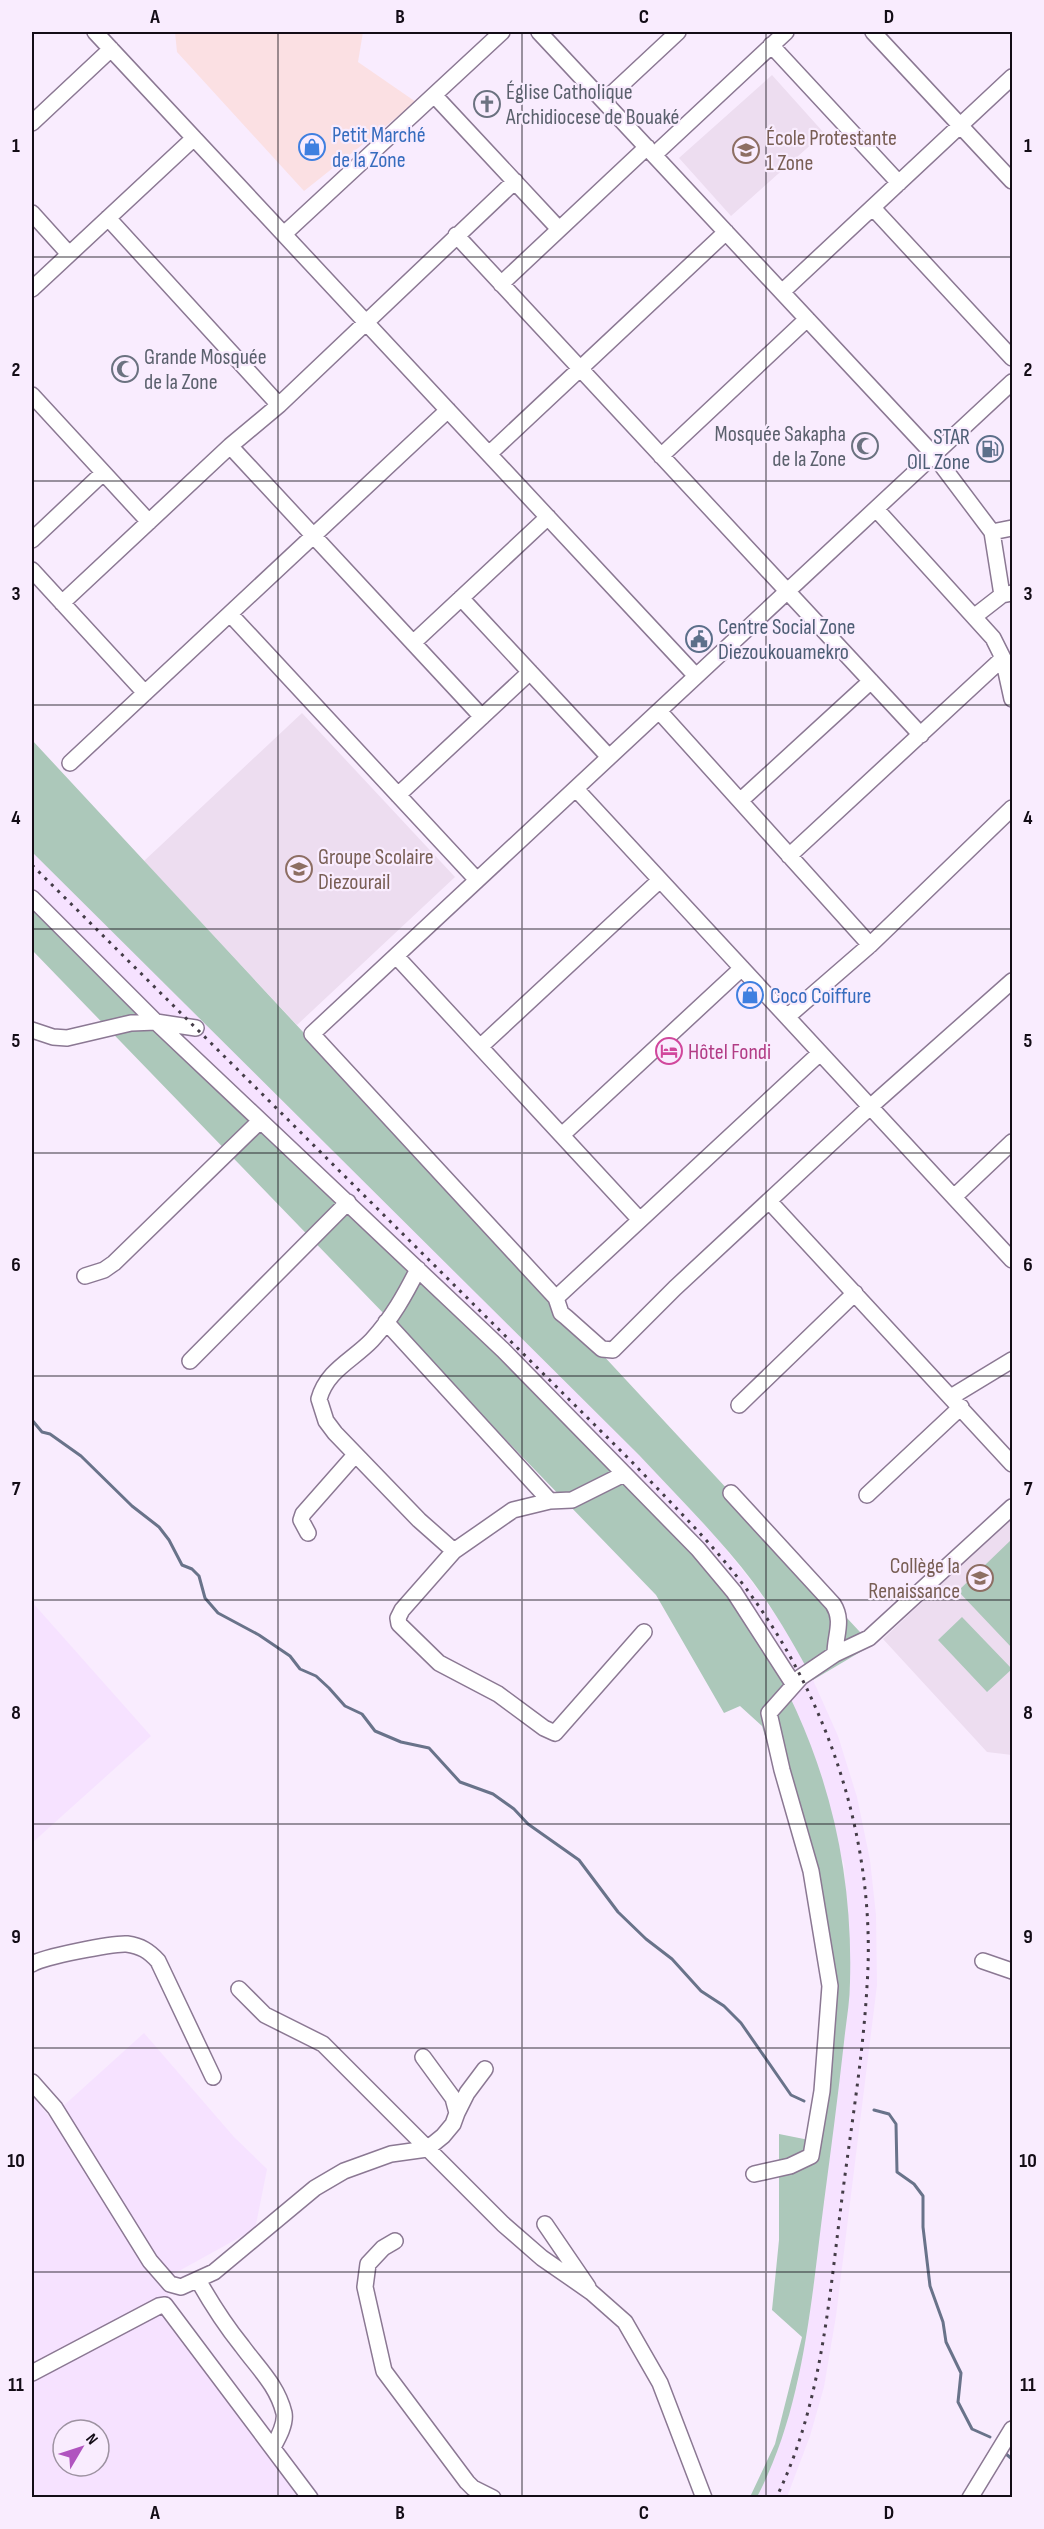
<svg xmlns="http://www.w3.org/2000/svg" width="1044" height="2529" viewBox="0 0 1044 2529" font-family="'Sofia Sans Condensed',sans-serif">
  <style>
    .commercial { fill: #fbe0e3 }
    .built { fill: #f6e2ff; fill-rule: evenodd }
    .education { fill: #edddf0 }
    .green { fill: #acc8ba }
    .lines { fill: none; stroke-linecap: round; stroke-linejoin: round }
    .stream { stroke: #69738a; stroke-width: 3 }
    .minor-casing { stroke: #8b7893; stroke-width: 18 }
    .minor { stroke: #fff; stroke-width: 15 }
    .rail { stroke: #443c47; stroke-width: 3; stroke-dasharray: 3 6; stroke-linecap: butt }
    .grid { fill: none; stroke: #130c16; stroke-width: 1.5; stroke-opacity: 0.55 }
    .labels { text-anchor: middle; stroke-width: 4.5; stroke-linejoin: round; paint-order: stroke }
    .worship-label { font-size: 22px; fill: #5b616d; stroke: #f9ecfe; text-anchor: start }
    .shop-label { font-size: 22px; fill: #366cbe; stroke: #f9ecfe; text-anchor: start }
    .education-label { font-size: 22px; fill: #785e54; stroke: #f9ecfe; text-anchor: start }
    .service-label { font-size: 22px; fill: #4e5e75; stroke: #f9ecfe; text-anchor: end }
    .hotel-label { font-size: 22px; fill: #b23c85; stroke: #f9ecfe; text-anchor: start }
    .neatline { fill: none; stroke: #130c16; stroke-width: 2 }
    .grid-label { font-size: 20px; text-anchor: middle; font-weight: bold; fill: #130c16 }
  </style>
  <rect width="100%" height="100%" fill="#f9ecfe"/>
  <path class="commercial" d="M175,32H363L358,62L416,102L304,191L177,52Z"/>
  <path class="built" d="M32,852L639,1455L716,1537L752,1582L787,1631L813,1680L838,1736L857,1797L870,1860L876,1915L877,1985L836,2316L824,2387L810,2436L787,2497H757L785,2428L798,2381L810,2312L850,1983L844,1863L620,1474L32,890Z
    M32,1602L151,1736L32,1843Z
    M144,2033L234,2137L267,2169L255,2229L159,2282L321,2497H32V2095L50,2118ZM63,2430H99V2466H63Z"/>
  <path class="education" d="M772,75L824,133L731,216L679,158Z
    M302,713L455,877L297,1025L144,861Z
    M1012,1517V1755L987,1752L883,1639Z"/>
  <path class="green" d="M32,740L872,1645L813,1680C795,1646 776,1613 753,1582C719,1537 678,1497 639,1455L32,852Z
    M32,890L620,1474C658,1514 699,1553 731,1598C813,1713 854,1840 850,1982C850,2002 846,2022 844,2042C838,2096 831,2149 824,2202C811,2301 804,2408 757,2497H750L775,2444L802,2337L772,2310L779,2240V2134L809,2140L827,1978L812,1898L762,1726L740,1706L724,1713L656,1595L32,950Z
    M1012,1539V1648L958,1591Z
    M962,1617L1012,1669L987,1692L938,1640Z"/>
  <g class="lines">
    <path class="stream" d="M32,1420L42,1432L50,1434L81,1456L132,1506L159,1527L169,1540L182,1565L192,1569L199,1576L205,1598L218,1613L259,1635L290,1656L300,1669L316,1676L329,1688L345,1706L362,1714L375,1731L401,1742L429,1748L460,1782L493,1794L514,1809L528,1824L579,1860L618,1912L646,1939L672,1959L701,1991L724,2006L741,2023L791,2095L804,2101
      M874,2110L889,2114L896,2124L897,2172L914,2184L923,2196V2227L930,2286L943,2322L946,2342L961,2373L958,2402L972,2429L990,2437
      M1006,2454L1012,2459"/>
    <defs>
      <path id="minor" d="M95,32L696,676
        M539,32L934,455L992,532L1012,528
        M873,32L1012,181
        M771,45L899,183
        M434,95L559,229
        M604,101L678,32
        M32,123L111,49
        M654,155L786,32
        M873,208L1012,358
        M32,213L69,254
        M108,218L279,405
        M284,234L502,32
        M456,235L921,735
        M501,284L647,147
        M32,289L194,138
        M782,292L1012,77
        M1012,382L312,1034L556,1298L561,1313L566,1317L602,1349L613,1350L675,1288L870,1107L1012,981
        M32,395L149,522
        M230,446L482,717
        M489,454L726,232
        M661,456L807,319
        M876,509L993,638L1003,658L1012,699
        M992,532L1002,595
        M32,540L103,473
        M32,570L145,693
        M461,598L609,757
        M62,603L230,446L279,405L515,181
        M230,614L477,880
        M975,616L1002,595L1012,593
        M413,643L548,517
        M659,711L870,945
        M70,763L448,410
        M576,789L1012,1260
        M398,795L530,672
        M740,801L871,681
        M789,856L1003,658
        M32,898L156,1022L503,1350L698,1549L734,1592L794,1685
        M396,956L640,1220
        M787,1017L870,945L1012,808
        M32,1030L53,1037L67,1038L131,1023L156,1022L196,1028
        M480,1047L660,880
        M562,1135L742,968
        M954,1197L1012,1142
        M769,1201L1012,1464
        M418,1269C405,1295 392,1318 372,1340C353,1360 327,1370 319,1399L326,1421L335,1433L419,1520L454,1551
        M85,1276L104,1270L114,1263L260,1121
        M556,1298L820,1053
        M386,1322L550,1501
        M190,1361L348,1202
        M951,1397L1012,1360
        M739,1405L855,1293
        M624,1474L572,1500L550,1501L513,1510L454,1551L402,1610L398,1618L399,1624L439,1663L498,1694L544,1728L555,1733L644,1632
        M731,1493L833,1604C844,1621 835,1635 835,1654
        M867,1495L961,1407
        M308,1533L301,1520L303,1514L355,1455
        M983,1961L1012,1971
        M32,1964C43,1957 113,1943 127,1944C141,1946 149,1951 158,1961L213,2077
        M239,1989L265,2015L323,2044L503,2224L542,2258L591,2292L625,2322L660,2383L704,2498
        M32,2082L55,2108L150,2261L170,2284L181,2287L214,2272L315,2188L344,2171L391,2154L427,2149L443,2136L453,2124L457,2113L453,2098L423,2057
        M457,2113L467,2093L485,2069
        M754,2174L790,2166L811,2156L822,2091L830,1986L811,1871L782,1770L769,1713L801,1677L835,1654L869,1638L1012,1507
        M545,2224L588,2287
        M395,2241L383,2248L368,2264L365,2287L384,2371L467,2482L473,2488L493,2498
        M198,2280C211,2303 225,2325 242,2346C258,2368 277,2385 284,2413C286,2424 278,2438 273,2447
        M32,2373L159,2306L165,2305L310,2498
        M970,2498L1012,2429"/>
    </defs>
    <use href="#minor" class="minor-casing"/>
    <use href="#minor" class="minor"/>
    <path class="rail" d="M32,865L632,1462C671,1503 711,1542 745,1587C829,1699 877,1845 867,1986C863,2057 851,2127 842,2198C829,2298 822,2405 776,2498"/>
  </g>
  <path class="grid" d="M278,32V2498M522,32V2498M766,32V2498M32,257H1012M32,481H1012M32,705H1012M32,929H1012M32,1153H1012M32,1376H1012M32,1600H1012M32,1824H1012M32,2048H1012M32,2272H1012"/>
  <defs>
    <symbol id="church-ring" viewBox="-11 -11 22 22"><circle r="9.5" fill="#f9ecfe" stroke="#6b7280" stroke-width="1.5"/><path d="M-1.2-6h2.4v3.5h3.3v2.4h-3.3V6h-2.4V-.1h-3.3v-2.4h3.3Z" fill="#6b7280"/></symbol>
    <symbol id="shop-ring" viewBox="-11 -11 22 22"><circle r="9.5" fill="#f9ecfe" stroke="#3f7fe0" stroke-width="1.5"/><path d="M-5-2.5h2.3a2.7 3.5 0 0 1 5.4 0H5L5.5 6h-11ZM-1.5-2.5h3a1.5 2.3 0 0 0-3 0Z" fill="#3f7fe0"/></symbol>
    <symbol id="school-ring" viewBox="-11 -11 22 22"><circle r="9.5" fill="#f9ecfe" stroke="#8d6e63" stroke-width="1.5"/><path d="M0-5L7-2L0 1L-7-2ZM-4 1L0 2.5L4 1V4Q0 6-4 4Z" fill="#8d6e63"/></symbol>
    <symbol id="mosque-ring" viewBox="-11 -11 22 22"><circle r="9.5" fill="#f9ecfe" stroke="#6b7280" stroke-width="1.5"/><path d="M3.5-4.9A6 6 0 1 0 3.5 4.9A5 5 0 1 1 3.5-4.9Z" fill="#6b7280"/></symbol>
    <symbol id="fuel-ring" viewBox="-11 -11 22 22"><circle r="9.5" fill="#f9ecfe" stroke="#5c6f8a" stroke-width="1.5"/><path d="M-5.5-6h7V0h2V4h1.3V-2.5L3-4.5l.8-.8L6-3V5H2.5V1h-1V6h-7ZM-4.2-4.7v3.2H.2V-4.7Z" fill="#5c6f8a"/></symbol>
    <symbol id="civic-ring" viewBox="-11 -11 22 22"><circle r="9.5" fill="#f9ecfe" stroke="#5c6f8a" stroke-width="1.5"/><path d="M-.6-6.5H3V-4.5H.6V-3L4-1V1h2V6H-6V1h2V-1L-.6-3ZM-1.2 2.5V6h2.4V2.5Z" fill="#5c6f8a"/></symbol>
    <symbol id="hotel-ring" viewBox="-11 -11 22 22"><circle r="9.5" fill="#f9ecfe" stroke="#d1479c" stroke-width="1.5"/><path d="M-6-4.5h1.5V1H6V5H4.5V3h-9V5H-6ZM-4 0a1.8 1.8 0 1 1 3.6 0ZM.5 0V-2.5h3Q6-2.5 6 0Z" fill="#d1479c"/></symbol>
  </defs>
  <g fill-rule="evenodd">
    <use href="#church-ring" x="472" y="89" width="30" height="30"/>
    <use href="#shop-ring" x="297" y="132" width="30" height="30"/>
    <use href="#school-ring" x="731" y="135" width="30" height="30"/>
    <use href="#mosque-ring" x="110" y="354" width="30" height="30"/>
    <use href="#mosque-ring" x="850" y="431" width="30" height="30"/>
    <use href="#fuel-ring" x="975" y="434" width="30" height="30"/>
    <use href="#civic-ring" x="684" y="624" width="30" height="30"/>
    <use href="#school-ring" x="284" y="854" width="30" height="30"/>
    <use href="#shop-ring" x="735" y="980" width="30" height="30"/>
    <use href="#hotel-ring" x="654" y="1036" width="30" height="30"/>
    <use href="#school-ring" x="965" y="1563" width="30" height="30"/>
  </g>
  <g class="labels">
    <g class="worship-label">
      <text x="506" y="99">Église Catholique<tspan x="506" dy="25">Archidiocese de Bouaké</tspan></text>
      <text x="144" y="364">Grande Mosquée<tspan x="144" dy="25">de la Zone</tspan></text>
      <text x="846" y="441" text-anchor="end">Mosquée Sakapha<tspan x="846" dy="25">de la Zone</tspan></text>
    </g>
    <g class="shop-label">
      <text x="332" y="142">Petit Marché<tspan x="332" dy="25">de la Zone</tspan></text>
      <text x="770" y="1003">Coco Coiffure</text>
    </g>
    <g class="education-label">
      <text x="766" y="145">École Protestante<tspan x="766" dy="25">1 Zone</tspan></text>
      <text x="318" y="864">Groupe Scolaire<tspan x="318" dy="25">Diezourail</tspan></text>
      <text x="960" y="1573" text-anchor="end">Collège la<tspan x="960" dy="25">Renaissance</tspan></text>
    </g>
    <g class="service-label">
      <text x="970" y="444">STAR<tspan x="970" dy="25">OIL Zone</tspan></text>
      <text x="718" y="634" text-anchor="start">Centre Social Zone<tspan x="718" dy="25">Diezoukouamekro</tspan></text>
    </g>
    <g class="hotel-label">
      <text x="688" y="1059">Hôtel Fondi</text>
    </g>
  </g>
  <rect width="1044" height="2529" fill="none" stroke="#f9ecfe" stroke-width="66"/>
  <g transform="translate(81 2448) rotate(51)"><circle r="28" fill="#f9ecfe" stroke="#9d92a1" stroke-width="1.5"/>
  <path d="M0-4.5L10 22L0 15L-10 22Z" fill="#b054bf"/>
  <text y="-9" font-size="16" font-weight="bold" text-anchor="middle" fill="#130c16">N</text>
  </g>
  <rect x="33" y="33" width="978" height="2463" class="neatline"/>
  <g class="grid-label">
    <text x="155" y="23">A</text>
    <text x="400" y="23">B</text>
    <text x="644" y="23">C</text>
    <text x="889" y="23">D</text>
    <text x="16" y="152">1</text>
    <text x="1028" y="152">1</text>
    <text x="16" y="376">2</text>
    <text x="1028" y="376">2</text>
    <text x="16" y="600">3</text>
    <text x="1028" y="600">3</text>
    <text x="16" y="824">4</text>
    <text x="1028" y="824">4</text>
    <text x="16" y="1047">5</text>
    <text x="1028" y="1047">5</text>
    <text x="16" y="1271">6</text>
    <text x="1028" y="1271">6</text>
    <text x="16" y="1495">7</text>
    <text x="1028" y="1495">7</text>
    <text x="16" y="1719">8</text>
    <text x="1028" y="1719">8</text>
    <text x="16" y="1943">9</text>
    <text x="1028" y="1943">9</text>
    <text x="16" y="2167">10</text>
    <text x="1028" y="2167">10</text>
    <text x="16" y="2391">11</text>
    <text x="1028" y="2391">11</text>
    <text x="155" y="2519">A</text>
    <text x="400" y="2519">B</text>
    <text x="644" y="2519">C</text>
    <text x="889" y="2519">D</text>
  </g>
</svg>
